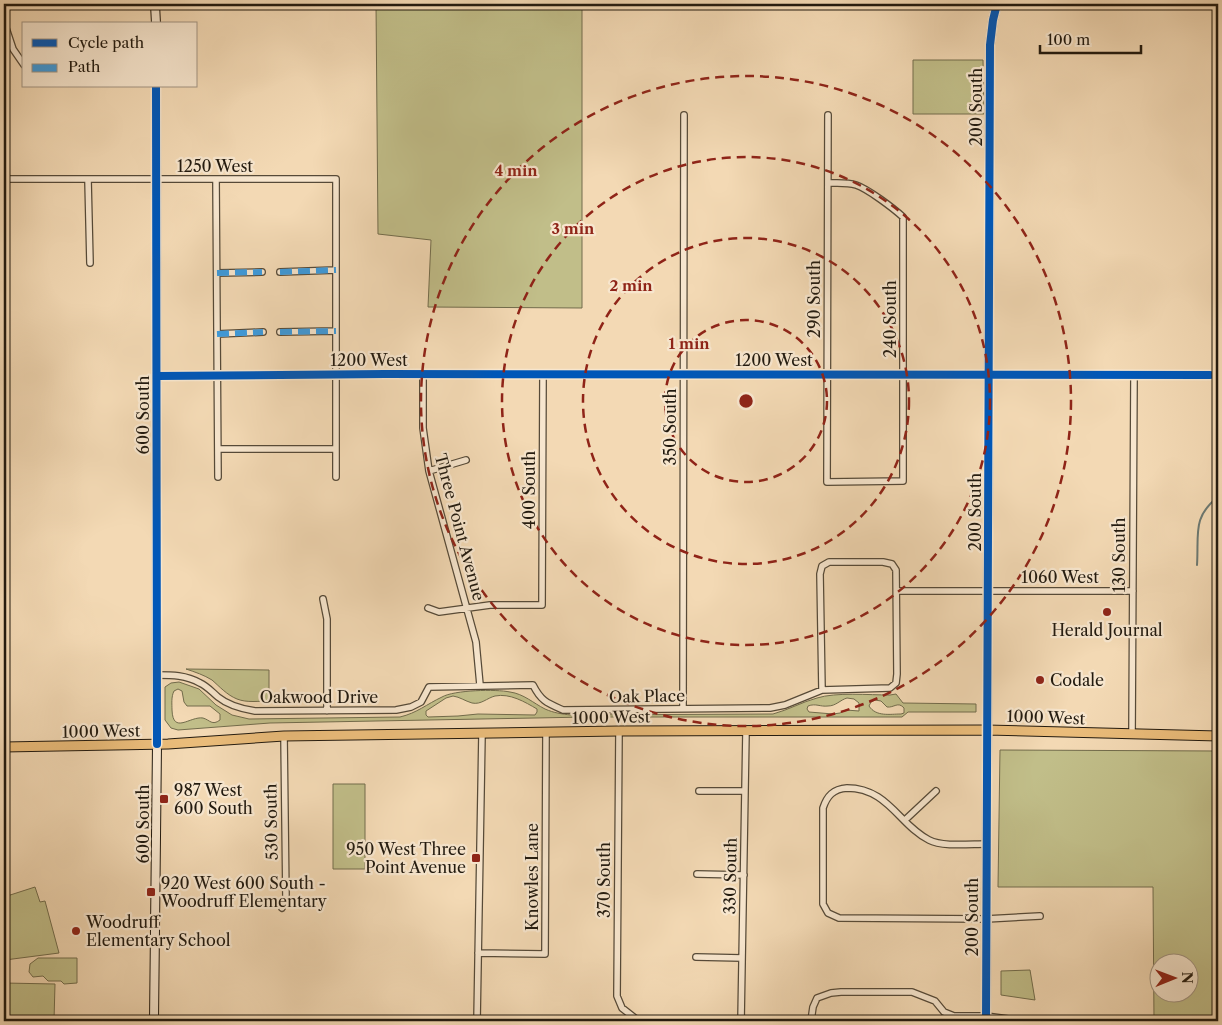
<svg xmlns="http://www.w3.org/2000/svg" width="1222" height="1025" viewBox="0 0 1222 1025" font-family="'Libre Caslon Text',serif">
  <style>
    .green { fill: #c1be89; stroke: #726c4c; fill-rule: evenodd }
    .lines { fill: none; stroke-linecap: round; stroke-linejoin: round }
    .stream { stroke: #6c7972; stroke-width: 2 }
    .street-casing { stroke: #564a38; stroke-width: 8 }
    .secondary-casing { stroke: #221a0f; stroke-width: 10 }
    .primary-casing { stroke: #221a0f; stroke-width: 11 }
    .street { stroke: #f7e6ce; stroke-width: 5.5 }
    .secondary { stroke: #f7e6ce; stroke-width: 8 }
    .primary { stroke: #eabc7a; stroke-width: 9 }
    .quiet { stroke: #3c9bde; stroke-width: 6; stroke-dasharray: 12 6; stroke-linecap: butt }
    .cycleway-casing { stroke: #f7e6ce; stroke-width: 11 }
    .cycleway { stroke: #0057b8; stroke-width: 8 }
    .ring { fill: none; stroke: #8f2418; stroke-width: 2.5; stroke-dasharray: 9 6 }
    .poi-dot { fill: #8f2418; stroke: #f7e6ce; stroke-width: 2 }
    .labels { text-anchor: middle; stroke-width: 4.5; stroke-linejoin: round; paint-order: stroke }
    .street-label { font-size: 16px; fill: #221a0f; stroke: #f7e6ce }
    .poi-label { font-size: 16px; fill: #221a0f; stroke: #f7e6ce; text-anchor: start }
    .centre { fill: #8f2418; stroke: #f7e6ce; stroke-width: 2.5 }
    .ring-label { font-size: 15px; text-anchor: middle; font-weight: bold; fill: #8f2418; stroke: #f7e6ce; stroke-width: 4.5; stroke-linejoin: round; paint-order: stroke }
  </style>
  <rect width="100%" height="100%" fill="#f3d9b4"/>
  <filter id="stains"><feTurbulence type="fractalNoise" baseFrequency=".004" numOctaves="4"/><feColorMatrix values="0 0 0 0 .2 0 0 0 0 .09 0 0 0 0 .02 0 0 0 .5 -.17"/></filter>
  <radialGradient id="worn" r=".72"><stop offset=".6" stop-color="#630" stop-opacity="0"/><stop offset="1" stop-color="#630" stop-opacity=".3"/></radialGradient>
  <path class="green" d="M376,4H582V308L428,307L431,240L378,234Z
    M913,60H983L984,114H913Z
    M186,669L269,670V701C259,701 247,703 237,699C227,695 220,687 212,680C204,675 195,672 186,669Z
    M179,682L199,689L216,705L232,715L249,719L400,717C417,713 427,704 442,697C454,690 496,689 510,692C524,694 533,703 545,709C554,713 562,714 571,715L773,714C788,710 802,702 817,698C836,692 869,695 890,695L896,694L903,703L976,704V712H908L902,717H588L270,723L178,730L171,728L165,720V687L171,683ZM178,689L182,691L184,702L187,706H210L220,714V720C212,726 210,720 203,718C190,716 173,735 172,710C172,704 171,697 174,691ZM453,696C460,697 465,701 472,703C481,705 487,698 495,696C510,693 525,702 537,709V712L535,715L478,714L458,716L428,717L426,715V711L446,698ZM847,698L854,699L859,703V711L846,710L840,713L833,714L809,712L807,709L808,706C816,703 820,707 828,706C836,706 840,700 847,698ZM875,700L881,701L887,707C894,708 898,701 904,708V713L901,714C890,714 876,717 869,706L871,702Z
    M1000,750L1218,751V1021H1154L1153,887H998ZM1190,962V992H1160V962Z
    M333,784H365V869H333Z
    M35,887L40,902L45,901L59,953L5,960L4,897Z
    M38,958H77V983L64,984L61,981H48L43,976L33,977L29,972L30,964Z
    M1030,970L1035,1000L1001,995V971Z
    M4,983L55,984L54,1021H4Z"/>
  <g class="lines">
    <path class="stream" d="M1197,565C1199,534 1192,517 1218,497"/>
    <defs>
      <path id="street" d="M4,22L13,49L24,65
        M4,179H336V477
        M216,179L218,477
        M88,180L90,263
        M828,183C837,183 847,182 856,185C868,189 893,208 903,217V481L827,482C828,359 827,237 828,115
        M280,272L336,270
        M217,273L262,272
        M280,332L336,331
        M217,334L263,332
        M423,374V428L429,471L476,642L480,685
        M157,376L385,374L1210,375
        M218,449H336
        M429,471L466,460
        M829,562H883L892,564L896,570L897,674L896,683L890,688L822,690L820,574L822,566Z
        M897,591H1133
        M323,599L327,619V711
        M428,608L439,612L490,605H542L543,374
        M157,675C172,675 186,675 200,683C207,686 212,692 218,697C229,706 242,709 255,711L396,710L411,707L421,702L429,687L533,685C541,701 547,703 563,710L770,708L785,705L822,690
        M683,709L684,115
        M619,731L617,996L622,1008L636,1019L634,1021
        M1132,735L1134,376
        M699,791H745
        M905,820L936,791
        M986,844C970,844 942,847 929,840C899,825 888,788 847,788C833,789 827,796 823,808V904L828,913L839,918L986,919L1040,916
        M697,874L744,875
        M282,908L286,899L284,736
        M478,953L545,954L546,733
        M696,957L742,958
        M477,1021L482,734
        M741,1021L746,732
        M811,1021L813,1007L817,998L831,993L841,992H912L935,1001L944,1012L954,1016H986L1024,1021"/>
      <path id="secondary" d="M155,4L156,24
        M154,1021L157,744L156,86
        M986,1021L990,45L993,20L997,4"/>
      <path id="primary" d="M4,747L168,744L284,736L619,731L987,730L1218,736"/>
    </defs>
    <use href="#street" class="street-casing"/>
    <use href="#secondary" class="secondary-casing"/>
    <use href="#primary" class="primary-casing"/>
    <use href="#street" class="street"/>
    <use href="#secondary" class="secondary"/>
    <use href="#primary" class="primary"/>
    <path class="quiet" d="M280,272L336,270
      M217,273L262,272
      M280,332L336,331
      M217,334L263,332"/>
    <defs>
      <path id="cycleway" d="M156,86L157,744
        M157,376L385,374L1210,375
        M986,1021L990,45L993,20L997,4"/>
    </defs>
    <use href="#cycleway" class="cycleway-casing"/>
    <use href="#cycleway" class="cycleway"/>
  </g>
  <g class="ring">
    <circle cx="746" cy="401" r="81"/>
    <circle cx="746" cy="401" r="163"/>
    <circle cx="746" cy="401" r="244"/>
    <circle cx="746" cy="401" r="325"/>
  </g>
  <g class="poi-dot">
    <circle cx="1107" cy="612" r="5"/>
    <circle cx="1040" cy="680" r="5"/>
    <rect x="159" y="794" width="10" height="10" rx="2.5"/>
    <rect x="471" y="853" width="10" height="10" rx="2.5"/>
    <rect x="146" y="887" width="10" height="10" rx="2.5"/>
    <circle cx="76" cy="931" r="5"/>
  </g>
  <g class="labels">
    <g class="street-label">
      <text transform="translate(976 107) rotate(-90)" y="6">200 South</text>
      <text x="215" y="172">1250 West</text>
      <text transform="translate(814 299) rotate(-90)" y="6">290 South</text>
      <text transform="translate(890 319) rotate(-90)" y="6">240 South</text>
      <text x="369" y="366">1200 West</text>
      <text x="774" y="366">1200 West</text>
      <text transform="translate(143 415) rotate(-90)" y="6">600 South</text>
      <text transform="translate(670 427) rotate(-90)" y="6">350 South</text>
      <text transform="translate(529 490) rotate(-90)" y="6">400 South</text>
      <text transform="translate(975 512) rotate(-90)" y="6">200 South</text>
      <text transform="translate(460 527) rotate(75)" y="6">Three Point Avenue</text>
      <text transform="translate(1119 555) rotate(-90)" y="6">130 South</text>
      <text x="1060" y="583">1060 West</text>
      <text transform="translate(647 696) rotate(-1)" y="6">Oak Place</text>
      <text x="319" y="703">Oakwood Drive</text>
      <text transform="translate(611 717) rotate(-1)" y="6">1000 West</text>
      <text transform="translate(1046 717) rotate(2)" y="6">1000 West</text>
      <text transform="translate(101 731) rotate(-1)" y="6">1000 West</text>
      <text transform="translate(271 822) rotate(-91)" y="6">530 South</text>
      <text transform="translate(143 824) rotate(-90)" y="6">600 South</text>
      <text transform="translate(730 876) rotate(-89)" y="6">330 South</text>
      <text transform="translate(532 877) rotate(-90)" y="6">Knowles Lane</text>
      <text transform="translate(604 880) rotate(-90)" y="6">370 South</text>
      <text transform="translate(972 917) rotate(-90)" y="6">200 South</text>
    </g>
    <g class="poi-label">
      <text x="1107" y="636" text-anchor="middle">Herald Journal</text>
      <text x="1050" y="686">Codale</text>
      <text x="174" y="796">987 West<tspan x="174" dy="18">600 South</tspan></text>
      <text x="466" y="855" text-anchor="end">950 West Three<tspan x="466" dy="18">Point Avenue</tspan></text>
      <text x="161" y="889">920 West 600 South -<tspan x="161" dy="18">Woodruff Elementary</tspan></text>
      <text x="86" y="928">Woodruff<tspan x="86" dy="18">Elementary School</tspan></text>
    </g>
  </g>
  <circle cx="746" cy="401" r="8" class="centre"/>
  <g class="ring-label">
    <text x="516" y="176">4 min</text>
    <text x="573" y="234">3 min</text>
    <text x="631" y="291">2 min</text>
    <text x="689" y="349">1 min</text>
  </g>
  <rect width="1222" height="1025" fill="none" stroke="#f3d9b4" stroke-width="20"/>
  <rect x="5" y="5" width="1212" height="1015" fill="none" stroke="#221a0f" stroke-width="2.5"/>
  <rect x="10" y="10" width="1202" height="1005" fill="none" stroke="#221a0f"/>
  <rect x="22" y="22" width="175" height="65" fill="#f7e6ce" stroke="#a29482"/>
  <rect x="32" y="39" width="25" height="8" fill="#0057b8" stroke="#a29482"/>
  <text x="68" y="48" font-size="15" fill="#221a0f">Cycle path</text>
  <rect x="32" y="64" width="25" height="8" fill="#3c9bde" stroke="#a29482"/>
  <text x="68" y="72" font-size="15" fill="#221a0f">Path</text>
  <g transform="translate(1174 978) rotate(89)"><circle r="24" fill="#f7e6ce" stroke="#a29482"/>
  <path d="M0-4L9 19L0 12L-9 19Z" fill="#8f2418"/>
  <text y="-8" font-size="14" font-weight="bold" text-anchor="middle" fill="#221a0f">N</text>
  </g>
  <path d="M1040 45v8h101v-8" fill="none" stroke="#221a0f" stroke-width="2.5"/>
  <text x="1047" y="45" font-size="15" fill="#221a0f" stroke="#f7e6ce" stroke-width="4" paint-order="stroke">100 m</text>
  <rect width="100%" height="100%" filter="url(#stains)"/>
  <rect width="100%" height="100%" fill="url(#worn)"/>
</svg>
